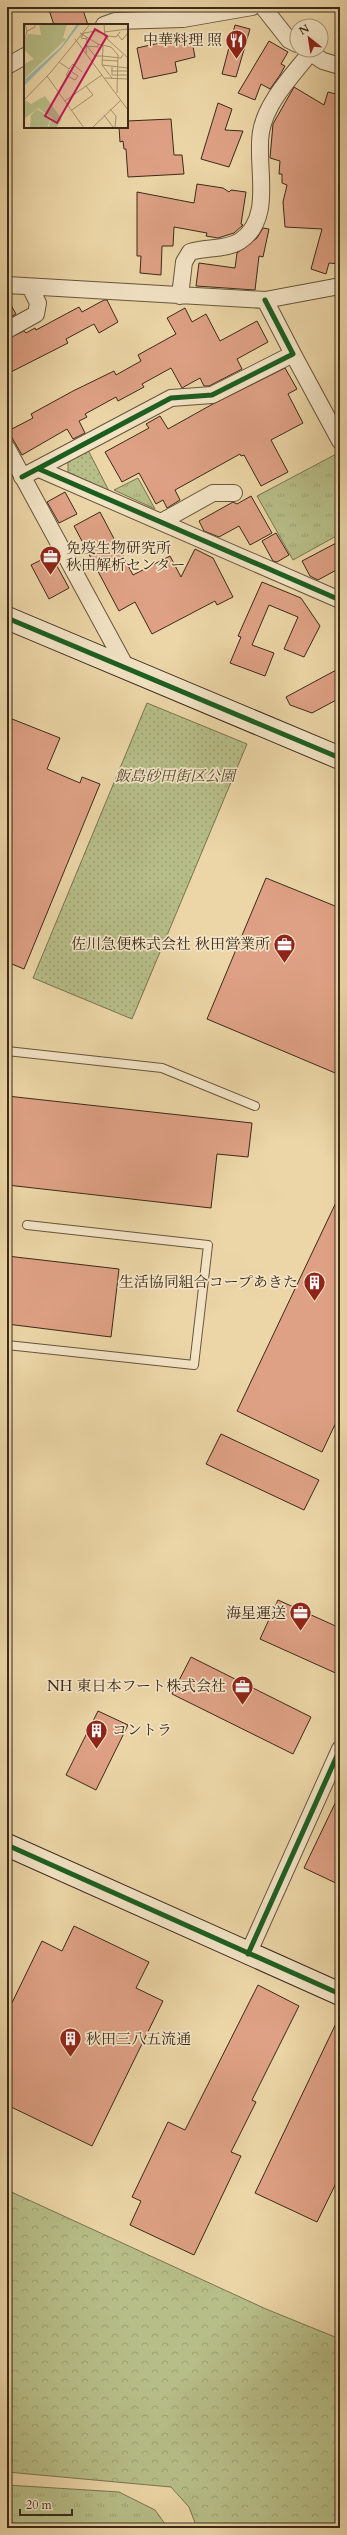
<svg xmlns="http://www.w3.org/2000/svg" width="347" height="2535" viewBox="0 0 347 2535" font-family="Cardo,'Noto Serif JP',serif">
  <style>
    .grass { fill: url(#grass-tufts); stroke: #797450 }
    .forest { fill: url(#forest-crowns); stroke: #797450 }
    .park { fill: url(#park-dots); stroke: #797450 }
    .building { fill: #dfa185; stroke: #3b2a19 }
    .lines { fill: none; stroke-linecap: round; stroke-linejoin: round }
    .lane-casing { stroke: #67553c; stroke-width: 10 }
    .street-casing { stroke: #67553c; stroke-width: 18 }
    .secondary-casing { stroke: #3b2a19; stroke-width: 24 }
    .lane { stroke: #f3e4c6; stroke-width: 8 }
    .street { stroke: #f3e4c6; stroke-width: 16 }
    .secondary { stroke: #f3e4c6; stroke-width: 22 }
    .cycleway-casing { stroke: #f3e4c6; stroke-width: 8 }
    .cycleway { stroke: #1b5e20; stroke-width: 5 }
    .labels { text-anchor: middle; stroke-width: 3.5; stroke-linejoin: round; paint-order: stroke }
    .poi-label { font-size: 15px; fill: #3b2a19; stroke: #f3e4c6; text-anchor: end }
    .park-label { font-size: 15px; font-style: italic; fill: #54482f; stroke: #f3e4c6 }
    .inset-road { fill: none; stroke: #a5916e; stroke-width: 1 }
    .view { fill: #c2185b; fill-opacity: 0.15; stroke: #c2185b; stroke-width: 2 }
    .inset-edge { fill: none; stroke: #3b2a19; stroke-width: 2 }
  </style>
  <defs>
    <pattern id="grass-tufts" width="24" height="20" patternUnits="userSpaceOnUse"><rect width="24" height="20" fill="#b7be88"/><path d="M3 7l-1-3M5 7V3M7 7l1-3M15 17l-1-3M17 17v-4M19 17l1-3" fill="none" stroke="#9ea375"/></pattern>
    <pattern id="forest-crowns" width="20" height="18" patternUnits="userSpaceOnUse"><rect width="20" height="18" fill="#b7be88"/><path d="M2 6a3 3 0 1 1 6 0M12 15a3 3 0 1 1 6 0" fill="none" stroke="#9ea375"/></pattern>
    <pattern id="park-dots" width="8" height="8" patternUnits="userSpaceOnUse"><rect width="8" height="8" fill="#b7be88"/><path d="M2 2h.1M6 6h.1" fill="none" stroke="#9ea375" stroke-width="1.8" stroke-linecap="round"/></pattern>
  </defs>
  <rect width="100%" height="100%" fill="#ecd6a7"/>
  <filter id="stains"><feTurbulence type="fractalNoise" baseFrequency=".005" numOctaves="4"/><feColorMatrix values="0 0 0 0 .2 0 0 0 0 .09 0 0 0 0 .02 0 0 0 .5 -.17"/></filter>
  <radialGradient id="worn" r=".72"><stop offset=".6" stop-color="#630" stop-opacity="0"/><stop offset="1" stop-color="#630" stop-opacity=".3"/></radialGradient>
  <path class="grass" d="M340,452V534L293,560L257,496Z
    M138,478L155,509L114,490Z
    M7,2485L119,2492L155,2510L168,2528H7Z"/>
  <path class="forest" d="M7,2190L266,2309L340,2339V2528H197L189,2507L171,2487L7,2472Z"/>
  <path class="park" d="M88,450L109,491L68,472V461Z
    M147,703L247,744L132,1019L33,978Z"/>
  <path class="building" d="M48,7H82L88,25H54Z
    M235,25L250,29L236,77L222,74Z
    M191,36L195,57L175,62L177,72L143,79L137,48Z
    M269,41L288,52L281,64L285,66L280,75L270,89L261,84L255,100L238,93Z
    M294,87L324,105L328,92L340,95V264L329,263L326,274L311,269L322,229L285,227L283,202L287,185L282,183V174H279L280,161L270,158L273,124Z
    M218,103L232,109L225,130L243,131L229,167L201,159Z
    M171,119L174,155H182L184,174L128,177L126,149H124L123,141L120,142L119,127H127V121Z
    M197,184L223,188L229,192L231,190L246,192L241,224L243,225L234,233L218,238L206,236L207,233L174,227L173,246H162L161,275L140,273L141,256H137V192L194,203Z
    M263,228L269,229L263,257L259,256L255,290L196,286L199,263L235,268L237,253L257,238Z
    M7,298L16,314L7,319Z
    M104,300H107L118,322L99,333L94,324L66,339L68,343L7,374V339L24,331L26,333L35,328L36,330L79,307L82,312Z
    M185,308L192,322L206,314L220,341L257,321L268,342L237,359L242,369L209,386H204L200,378L182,388L171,368L142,384L144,387L118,401L116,397L85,414L87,417L79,421L85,433L73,439L67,429L22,455L8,431L33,418L31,414L73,391L114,371L116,375L141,361L138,355L176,334L167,318Z
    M285,368L297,389L288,394L303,423L271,440L288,472L261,486L244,455L241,456L240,454L175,490L180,500L167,508L163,500L156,504L139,473L122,482L105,452L149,428L146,424L160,416L168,429L211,405Z
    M65,492L77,514L59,523L47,502Z
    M251,496L272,533L250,545L239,526L219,537L204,531L199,521L233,502L237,504Z
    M100,512L133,575L170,556L181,577L195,549L213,558L233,597L217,605L215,601L152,634L135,602L119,611L74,526Z
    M276,533L289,555L277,562L273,561L262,541Z
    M340,541V568L318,580L310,576L302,561Z
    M51,555L69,588L49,599L31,565Z
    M262,582L301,598L320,626L304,657L284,649L298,617L269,605L252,645L274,653L265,676L230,663L241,637L238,636Z
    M340,668V698L312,713L290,705L286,697Z
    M7,717L60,738L47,769L80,783L82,777L100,784L24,969L7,962Z
    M266,878L340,908V1075L207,1019Z
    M7,1096L252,1123L248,1157L217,1154L211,1208L7,1185Z
    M340,1194V1414L322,1452L237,1411Z
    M7,1256L119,1269L111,1337L7,1324Z
    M221,1434L319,1480L304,1510L206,1464Z
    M278,1600L340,1628V1675L260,1639Z
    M191,1657L311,1717L293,1754L172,1694Z
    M98,1711L128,1725L96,1790L66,1775Z
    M340,1793V1885L304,1868Z
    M74,1926L149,1962L136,1988L163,2001L92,2146L7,2105V2013L42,1941L62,1951Z
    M258,1985L299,2006L252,2100L256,2102L231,2152L241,2156L194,2255L130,2225L141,2201L132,2197L168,2122L185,2130Z
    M340,2015V2175L317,2222L255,2193Z"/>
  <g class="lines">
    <defs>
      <path id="lane" d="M7,1051L162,1068L255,1106
        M7,1345L194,1365L208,1245L27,1225"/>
      <path id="street" d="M263,7L289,40L297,44
        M104,25L115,21L183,19L252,7
        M306,50L323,61L340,66
        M7,66L25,56
        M7,285L265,300L340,286
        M180,296L184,262L190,252C206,247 226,250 240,241C275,218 255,165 261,132C266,102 292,76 310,53
        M7,330L36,314L38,303L30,287
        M293,354L340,441
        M7,448L126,667
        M39,469L340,600
        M22,477L171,398L212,395L293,354L265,300
        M161,522L213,493H234
        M248,1954L340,1749"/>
      <path id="secondary" d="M7,618L340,758
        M7,1845L340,1994"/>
    </defs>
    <use href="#lane" class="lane-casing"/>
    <use href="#street" class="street-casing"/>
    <use href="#secondary" class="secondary-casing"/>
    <use href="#lane" class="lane"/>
    <use href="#street" class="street"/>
    <use href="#secondary" class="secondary"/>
    <defs>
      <path id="cycleway" d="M39,469L340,600
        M22,477L171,398L212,395L293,354L265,300
        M7,618L340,758
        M7,1845L340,1994
        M248,1954L340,1749"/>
    </defs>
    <use href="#cycleway" class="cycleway-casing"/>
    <use href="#cycleway" class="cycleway"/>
  </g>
  <defs>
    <symbol id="restaurant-pin" viewBox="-11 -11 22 30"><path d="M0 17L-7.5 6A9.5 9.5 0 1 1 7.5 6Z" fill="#8f2418" stroke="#f3e4c6"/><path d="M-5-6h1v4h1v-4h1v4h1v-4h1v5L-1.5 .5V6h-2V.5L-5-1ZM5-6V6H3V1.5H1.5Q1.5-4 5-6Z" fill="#fff"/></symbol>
    <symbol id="office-pin" viewBox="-11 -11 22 30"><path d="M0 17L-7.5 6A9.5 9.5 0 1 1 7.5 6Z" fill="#8f2418" stroke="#f3e4c6"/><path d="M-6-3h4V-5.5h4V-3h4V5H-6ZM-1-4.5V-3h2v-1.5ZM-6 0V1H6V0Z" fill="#fff"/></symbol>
    <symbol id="building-pin" viewBox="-11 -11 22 30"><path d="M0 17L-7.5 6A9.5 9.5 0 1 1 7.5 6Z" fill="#8f2418" stroke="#f3e4c6"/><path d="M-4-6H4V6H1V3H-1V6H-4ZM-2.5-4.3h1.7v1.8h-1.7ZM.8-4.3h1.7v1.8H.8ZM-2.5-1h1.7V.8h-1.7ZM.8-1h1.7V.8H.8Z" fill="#fff"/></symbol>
  </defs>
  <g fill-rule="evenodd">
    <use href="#restaurant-pin" x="224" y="28" width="25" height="34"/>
    <use href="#office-pin" x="38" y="544" width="25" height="34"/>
    <use href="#office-pin" x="272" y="932" width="25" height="34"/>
    <use href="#building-pin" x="302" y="1270" width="25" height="34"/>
    <use href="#office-pin" x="288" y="1600" width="25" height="34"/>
    <use href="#office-pin" x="230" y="1674" width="25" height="34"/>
    <use href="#building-pin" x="84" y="1718" width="25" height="34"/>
    <use href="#building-pin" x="58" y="2026" width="25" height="34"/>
  </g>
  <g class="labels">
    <g class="poi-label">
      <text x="222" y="45">中華料理 照</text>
      <text x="66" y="553" text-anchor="start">免疫生物研究所<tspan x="66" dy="17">秋田解析センター</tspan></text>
      <text x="270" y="949">佐川急便株式会社 秋田営業所</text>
      <text x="298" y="1287">生活協同組合コープあきた</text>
      <text x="286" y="1618">海星運送</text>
      <text x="226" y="1691">NH 東日本フート株式会社</text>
      <text x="112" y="1735" text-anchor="start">コントラ</text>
      <text x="86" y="2044" text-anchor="start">秋田三八五流通</text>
    </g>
    <g class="park-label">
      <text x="175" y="781">飯島砂田街区公園</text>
    </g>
  </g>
  <g transform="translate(24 24)">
    <rect width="104" height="104" fill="#ecd6a7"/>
    <path d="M13,85L27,94L23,104L6,103L7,91Z" fill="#b7be88"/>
    <path d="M15,0H43L39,14L42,15L0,55V40L10,35L0,26V20L4,10L17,11ZM21,72L38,95L32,104H24L28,94L14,84L0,95L1,76L7,80Z" fill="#b7be88"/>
    <path d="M53,0H56L38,24L0,62V56L37,23Z" fill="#99b9ac"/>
    <path class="inset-road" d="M1,0L3,7L11,3V0M80,0L81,13L104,34M80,8L104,5M56,9L74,20L87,23L94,31L93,69M94,11L98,16L104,9M51,15L104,86M63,15L57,14L60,9L72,7L80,10M83,15L85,12L92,13L96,8M0,19L3,7M63,22L71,32H78M63,22L74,23V20M79,22L78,41L88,54M62,30L63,13M78,32L97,34L99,31M78,36L94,37M35,38L45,45L49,40L58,48M78,41L104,44M88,43V51H104M45,46L42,51L51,56L54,52L48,48M87,47H104M23,52L60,104M81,54L104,55M62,62L78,51M0,76L27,48L66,0M41,77L62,62L69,71L48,86M86,85L92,92L91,104M80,91L89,103M68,104L97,76"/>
    <path class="view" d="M71,5L83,12L33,99L21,92Z"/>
    <rect width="104" height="104" class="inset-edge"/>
  </g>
  <rect width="347" height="2535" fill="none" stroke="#ecd6a7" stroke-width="24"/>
  <rect x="8" y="8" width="331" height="2519" fill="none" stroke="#3b2a19" stroke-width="2"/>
  <rect x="12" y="12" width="323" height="2511" fill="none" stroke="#3b2a19"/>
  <g transform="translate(309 38) rotate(330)"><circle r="19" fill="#f3e4c6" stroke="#a99a81"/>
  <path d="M0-3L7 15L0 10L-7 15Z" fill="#8f2418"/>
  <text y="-6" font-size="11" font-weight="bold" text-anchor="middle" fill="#3b2a19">N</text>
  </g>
  <path d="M20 2509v6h52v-6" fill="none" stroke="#3b2a19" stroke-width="2"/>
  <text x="26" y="2509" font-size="12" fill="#3b2a19" stroke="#f3e4c6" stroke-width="3" paint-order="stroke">20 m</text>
  <rect width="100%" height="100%" filter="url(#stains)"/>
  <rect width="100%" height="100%" fill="url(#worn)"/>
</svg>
